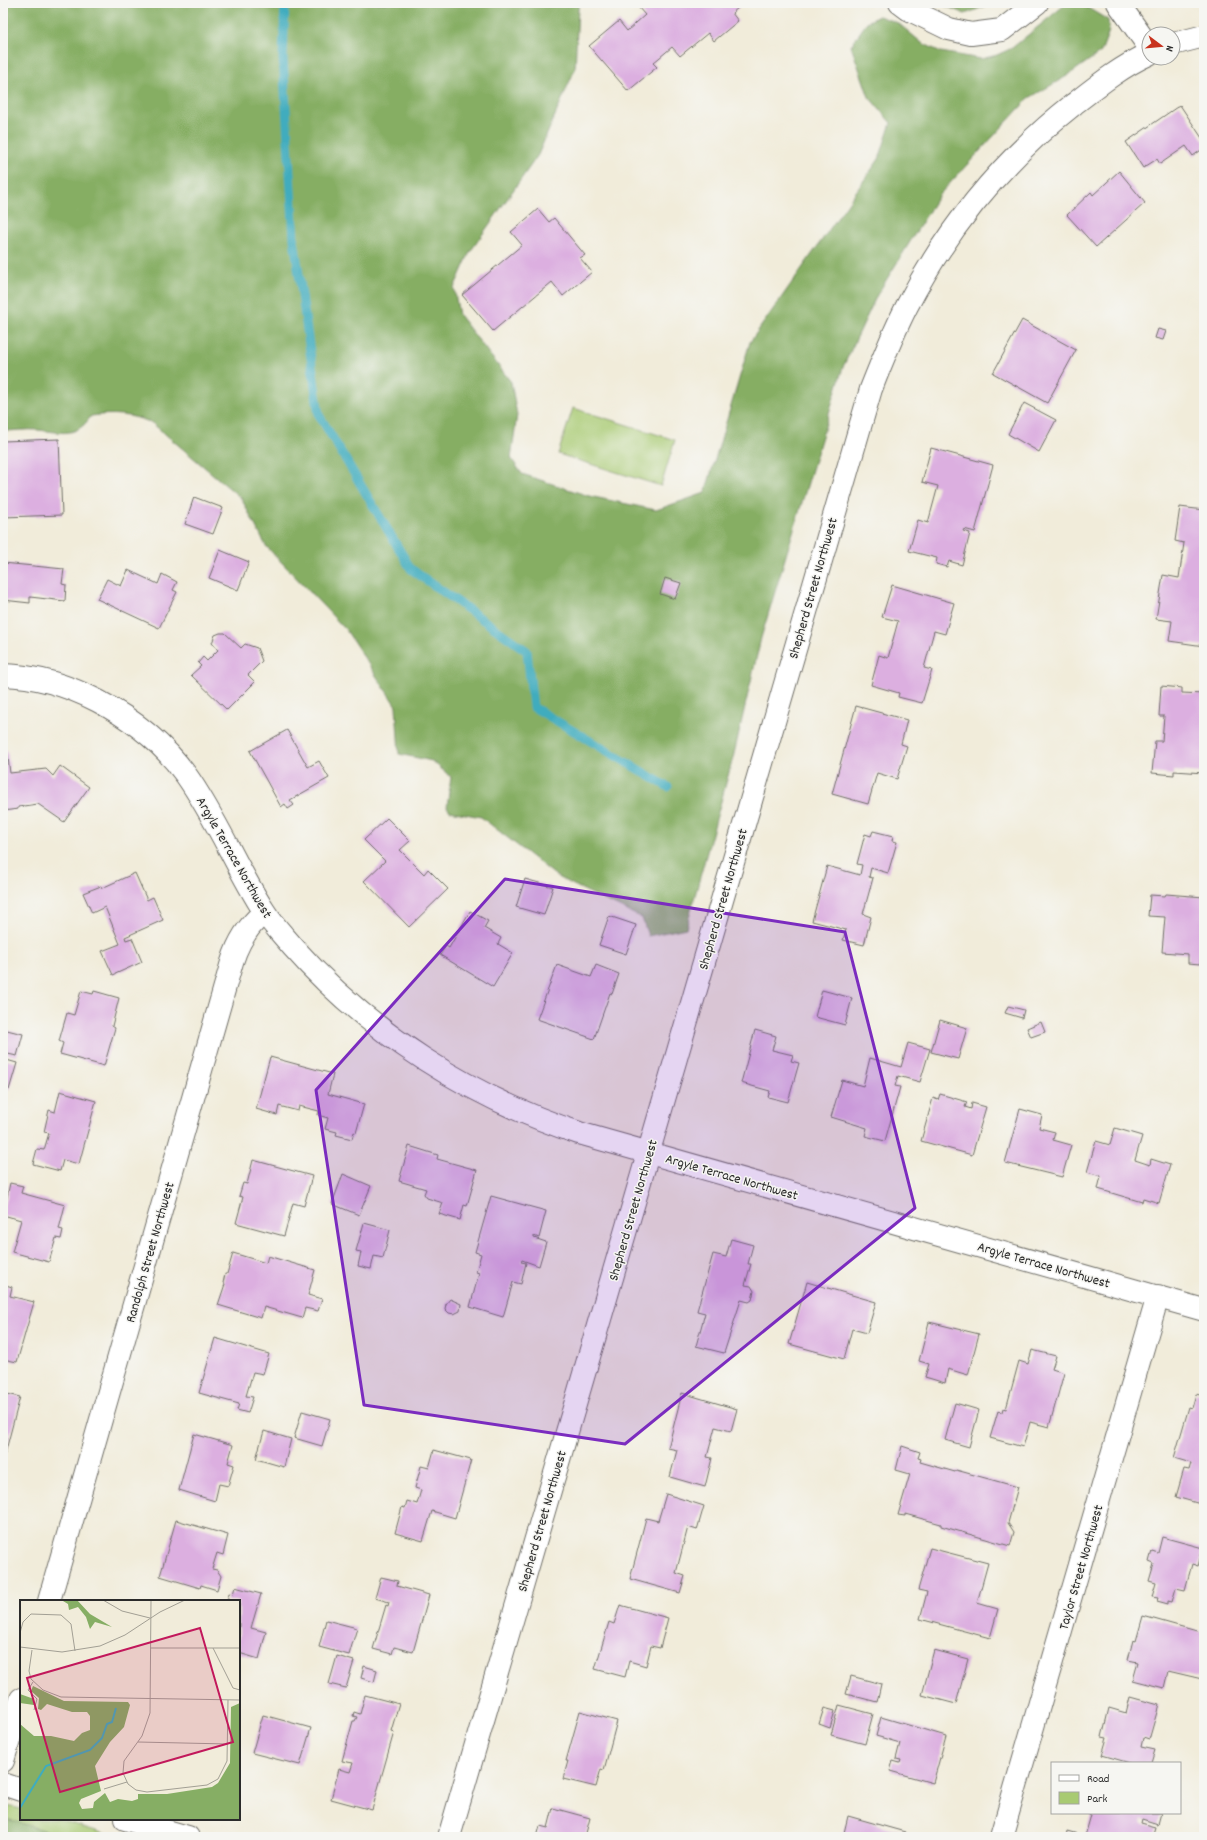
<svg xmlns="http://www.w3.org/2000/svg" width="1207" height="1840" viewBox="0 0 1207 1840" font-family="Dekko,sans-serif">
  <style>
    .green { fill: #a8ca72; stroke: #6a7a4e }
    .forest { fill: #86ae64; stroke: #586c48 }
    .lines { fill: none; stroke-linecap: round; stroke-linejoin: round }
    .stream { stroke: #3facbe; stroke-width: 9 }
    .building { fill: #dcafe0 }
    .minor-casing { stroke: #706f68; stroke-width: 24 }
    .minor { stroke: #fff; stroke-width: 22 }
    .marked { fill: #7b2cbf; fill-opacity: 0.2; stroke: #7b2cbf; stroke-width: 3; stroke-linejoin: round }
    .labels { text-anchor: middle; stroke-width: 3; stroke-linejoin: round; paint-order: stroke }
    .street-label { font-size: 14px; fill: #2b2b2b; stroke: #f6f6f2 }
    .inset-river { fill: none; stroke: #3facbe; stroke-width: 2 }
    .inset-road { fill: none; stroke: #a29f94; stroke-width: 1 }
    .view { fill: #c2185b; fill-opacity: 0.15; stroke: #c2185b; stroke-width: 2 }
    .inset-edge { fill: none; stroke: #2b2b2b; stroke-width: 2 }
  </style>
  <rect width="100%" height="100%" fill="#f6f6f2"/>
  <filter id="ink" filterUnits="userSpaceOnUse"><feTurbulence type="fractalNoise" baseFrequency=".025" numOctaves="2"/><feDisplacementMap in="SourceGraphic" scale="8" xChannelSelector="R" yChannelSelector="G"/><feConvolveMatrix kernelMatrix="1 2 1 2 8 2 1 2 1" color-interpolation-filters="sRGB"/></filter>
  <filter id="wash" filterUnits="userSpaceOnUse"><feTurbulence type="fractalNoise" baseFrequency=".012" numOctaves="4" result="noise"/><feDisplacementMap in="SourceGraphic" scale="16" xChannelSelector="R" yChannelSelector="G"/><feGaussianBlur stdDeviation="0.9" result="paint"/><feColorMatrix in="noise" values="0 0 0 0 0 0 0 0 0 0 0 0 0 0 0 0 0 1.4 0 .05"/><feComposite in="paint" operator="in"/></filter>
  <g filter="url(#wash)">
    <rect width="100%" height="100%" fill="#f1ecda"/>
    <path class="green" d="M573,408L675,440L661,486L558,454Z
      M3,1805L21,1809V1819H58L115,1837H3Z"/>
    <path class="forest" d="M3,3H580L578,9L575,69L538,155L470,252L454,288L459,315L511,382L517,415L511,458L522,474L589,496L656,510L705,493L750,342L879,159L891,123L869,97L851,46L867,22L879,16L898,23L922,43L941,52L981,59L997,55L1012,48L1067,3L1083,5L1108,20L1109,31L1101,52L1067,76L1029,98L939,195L877,295L843,367L761,638L733,758L686,928L648,936L642,918L559,878L481,817L450,811L447,807L451,777L432,761L399,754L396,706L346,630L266,546L241,498L152,423C131,414 113,413 91,416C76,439 61,432 38,430C27,429 14,431 3,431Z
      M938,3H988L986,6L965,14Z
      M3,1818L68,1837H3Z"/>
    <g class="lines">
      <path class="stream" d="M285,3L283,58L294,239L319,415L411,569L527,651L533,707L668,787"/>
    </g>
    <g id="blocks">
      <path class="building" d="M643,3H744L732,13L738,21L714,41L708,33L680,56L672,47L653,63L657,67L628,91L589,46L619,21L627,31L645,15L638,7Z
        M1180,105L1204,141V148L1193,156L1186,146L1160,164L1157,159L1143,168L1126,142Z
        M1119,171L1145,203L1096,247L1067,215L1091,192L1093,195Z
        M538,209L549,222L554,218L585,255L580,258L592,272L563,296L552,282L493,331L462,295L522,245L511,232Z
        M1022,320L1076,350L1047,403L993,373Z
        M1158,329L1166,331L1163,340L1155,338Z
        M1024,403L1056,420L1039,452L1008,434Z
        M59,439L62,515L3,517V441Z
        M931,448L993,465L975,532L964,529L963,531L970,533L962,565L949,561L947,567L936,564L937,558L909,551L918,520L928,523L938,486L922,482Z
        M1204,472V482L1201,481Z
        M194,497L223,508L213,534L185,524Z
        M1180,507L1204,510V540L1201,558H1204V646L1169,641L1172,621L1156,619L1163,575L1179,578L1184,543L1175,541Z
        M220,550L249,562L238,590L209,578Z
        M3,563L64,569L62,584L66,585L65,601L30,597V603L3,600Z
        M128,570L158,584L162,574L177,582L173,590L177,592L159,628L97,599L107,579L121,586Z
        M665,578L681,583L675,599L660,594Z
        M892,585L954,603L945,634L934,631L924,668L932,670L922,703L898,697L899,693L871,685L879,655L888,658L898,621L882,617Z
        M220,633H225L241,648L245,644L257,648L262,661L248,675L255,682L227,710L191,675L201,666L198,663L203,657L207,661L218,650L212,643L215,635Z
        M1161,686L1182,688V693L1204,694V773L1174,771V775L1152,773L1155,741H1162L1164,716H1159Z
        M856,706L907,720L901,744L907,746L897,779L877,773L868,804L832,794Z
        M287,730L308,767L319,761L329,778L290,800L294,805L288,809L285,804L281,807L250,751Z
        M3,750H7L10,773L46,769L53,776L60,766L89,787L64,822L38,804L18,807V809L3,811Z
        M387,818L410,841L400,850L424,874L428,869L448,889L409,927L364,881L385,861L364,840Z
        M873,831L893,836L892,841L897,842L888,873L871,868L869,877L873,878L863,914L871,917L864,945L843,940L846,930L812,921L827,866L860,875L862,865L857,864L865,834L871,836Z
        M135,873L147,900L153,897L163,920L125,937L126,940L132,938L142,962L113,975L102,951L120,944L105,907L92,913L83,893L101,886L102,888Z
        M525,879L553,887L544,915L516,907Z
        M1166,894L1204,897V954L1201,953L1200,964L1188,963V954L1162,952L1165,917L1148,916L1150,895L1165,896Z
        M470,911L488,921L484,928L501,938L498,944L513,953L493,987L440,955L446,946L449,948Z
        M609,916L636,925L626,954L599,945Z
        M557,965L591,977L596,965L619,974L612,994L610,993L594,1039L537,1019Z
        M822,990L852,998L845,1025L815,1017Z
        M81,991L93,994L94,991L119,998L112,1026L115,1028L104,1066L60,1054L63,1043L59,1041L67,1013L74,1015Z
        M1008,1006L1024,1010L1022,1018L1005,1013Z
        M940,1020L967,1028L958,1059L931,1052Z
        M1041,1022L1045,1032L1031,1037L1027,1028Z
        M3,1029L23,1034L17,1056L3,1053Z
        M755,1030L776,1036L772,1050L793,1055L791,1061L799,1063L788,1102L768,1097L770,1091L741,1083Z
        M908,1043L930,1049L920,1082L898,1076L895,1086L900,1087L885,1141L865,1136L867,1128L831,1117L842,1080L863,1086L870,1058L901,1067Z
        M270,1057L333,1074L328,1094L364,1104L356,1133L354,1132L352,1139L336,1135L337,1132L325,1129L328,1118L318,1115L319,1111L299,1106L298,1111L279,1106L277,1115L256,1109Z
        M3,1059L17,1063L9,1090L3,1088Z
        M60,1091L96,1101L79,1164L63,1160L60,1171L33,1164L37,1149L44,1150L49,1133L44,1132L49,1110L55,1112Z
        M940,1094L967,1102L965,1107L971,1109L972,1103L986,1107L972,1155L921,1141L933,1098L938,1100Z
        M1020,1109L1042,1115L1039,1128L1055,1132L1053,1140L1071,1145L1062,1177L1005,1163Z
        M1115,1128L1142,1136L1135,1160L1150,1165L1151,1159L1170,1165L1159,1203L1143,1198L1142,1202L1098,1189L1101,1176L1087,1172L1096,1141L1110,1145Z
        M409,1146L438,1155L437,1159L477,1170L467,1206L464,1205L460,1220L439,1214L443,1203L427,1198L424,1194L426,1189L399,1181Z
        M253,1160L312,1176L304,1206L293,1203L284,1236L236,1223L243,1197L239,1196L243,1183L247,1184Z
        M343,1174L371,1186L359,1215L332,1204Z
        M10,1183L23,1186L21,1193L65,1205L59,1229L63,1230L61,1239L56,1238L49,1262L12,1252L21,1220L3,1215Z
        M491,1196L546,1211L539,1238L534,1236V1238L546,1242L539,1266L522,1260L521,1262L526,1263L521,1284L513,1282L503,1317L470,1307L479,1273L476,1272L481,1254L475,1252Z
        M364,1223L390,1230L383,1258L374,1256L371,1269L358,1266L361,1252L356,1251Z
        M731,1239L753,1245L748,1264H751L745,1285L751,1286L754,1291L752,1300L749,1302L741,1300L724,1353L696,1346L705,1313L697,1311L713,1254L726,1257Z
        M233,1253L266,1263L268,1256L315,1270L308,1295L322,1299L318,1311L305,1308L302,1318L264,1307L261,1318L218,1305L225,1284L223,1283L225,1274H227Z
        M807,1282L876,1302L867,1333L852,1329L844,1359L789,1344Z
        M3,1284L12,1287L10,1296L34,1302L17,1362L3,1359Z
        M450,1299L461,1304L460,1311L454,1314L449,1313L445,1309L446,1304Z
        M929,1322L979,1334L968,1375L948,1369L945,1383L925,1377L929,1364L919,1361Z
        M215,1338L269,1354L263,1374L253,1372L246,1396L253,1397L248,1413L237,1410L239,1404L199,1393Z
        M1032,1350L1056,1356L1052,1369L1064,1373L1049,1427L1030,1422L1023,1447L990,1438L998,1411L1002,1412L1003,1408L1006,1409L1019,1361L1028,1364Z
        M3,1393L20,1397L5,1454L3,1453Z
        M682,1393L737,1409L731,1431L715,1427L707,1457L712,1458L705,1487L670,1477L677,1450L668,1448Z
        M1196,1394L1204,1396V1505L1176,1497L1184,1469L1189,1470L1191,1463L1174,1458L1189,1407L1192,1408Z
        M955,1403L979,1410L969,1447L945,1440Z
        M302,1411L330,1419L322,1446L294,1438Z
        M264,1431L291,1439L284,1467L256,1459Z
        M194,1434L233,1445L228,1463L234,1465L228,1486L219,1484L215,1501L179,1490Z
        M902,1446L920,1452L918,1458L921,1459L920,1462L955,1472L956,1470L1018,1487L1008,1523L1014,1532L1010,1546L941,1526V1524L905,1514V1516L898,1515L910,1474L896,1470Z
        M434,1450L471,1460L455,1518L432,1511L423,1541L395,1533L402,1507L405,1508L407,1501L417,1504L421,1490L415,1488L421,1466L429,1468Z
        M666,1494L704,1506L697,1530L688,1527L676,1573L685,1576L680,1593L630,1579L646,1518L658,1521Z
        M176,1520L228,1535L223,1555L217,1553L212,1569L217,1570L221,1576L217,1590L201,1585L200,1588L160,1576Z
        M1162,1537L1203,1548L1198,1566L1192,1564L1185,1590L1176,1588L1172,1602L1168,1601V1604L1157,1601L1158,1598L1152,1597L1156,1583L1149,1581L1154,1564L1149,1562L1152,1551L1158,1553Z
        M930,1548L988,1563L977,1603L998,1609L990,1638L920,1619L927,1592L918,1590Z
        M381,1577L398,1581L397,1586L429,1595L413,1652L394,1647L392,1654L373,1649L386,1605L388,1606L389,1602L375,1598Z
        M235,1587L261,1594L251,1628L266,1632L259,1659L239,1653V1601H227L229,1593L233,1594Z
        M620,1605L668,1618L660,1648L651,1646L646,1666L629,1661L625,1677L595,1669L609,1622L614,1624Z
        M1143,1616L1204,1633V1671L1202,1679L1168,1671L1164,1688L1133,1680L1138,1662L1128,1660L1133,1640L1136,1641Z
        M326,1620L357,1628L349,1655L319,1647Z
        M934,1650L968,1659L956,1704L922,1695Z
        M337,1656L354,1661L346,1688L329,1684Z
        M364,1666L377,1670L374,1682L361,1678Z
        M851,1676L881,1684L877,1702L846,1694Z
        M365,1695L399,1704L391,1731L394,1732L372,1810L331,1799L339,1769L350,1772L353,1763L342,1761L353,1721H355L357,1717L353,1716L354,1712L360,1714Z
        M1130,1697L1159,1705L1149,1740L1143,1738L1141,1747L1155,1750L1151,1763H1130L1102,1755L1107,1738L1102,1737L1109,1708L1126,1713Z
        M839,1705L873,1714L865,1744L831,1735Z
        M824,1708L835,1711L830,1728L819,1724Z
        M580,1711L617,1721L604,1770L601,1769L596,1787L563,1779L568,1761H566Z
        M263,1715L311,1728L300,1765L252,1753Z
        M881,1717L946,1736L933,1783L890,1771L893,1761L900,1763L901,1760L896,1759L900,1743L876,1736Z
        M553,1808L590,1818L585,1837H537L540,1826L548,1828Z
        M1087,1813H1161L1158,1824L1142,1819L1141,1823L1156,1827L1153,1837H1066L1067,1831L1085,1836L1091,1815Z
        M848,1816L905,1832L904,1837H843Z"/>
    </g>
  </g>
  <g filter="url(#ink)">
    <use href="#blocks" fill-opacity="0" stroke="#706f68" stroke-width="1"/>
    <g class="lines">
      <defs>
        <path id="minor" d="M900,3L908,9L949,29L971,34L1002,30L1037,3
          M1118,3L1149,47
          M1173,44L1204,36
          M3,675C37,676 69,686 98,701C132,719 163,743 186,775C216,817 236,867 264,911C272,924 283,935 293,947C369,1033 470,1097 579,1133L1204,1310
          M49,1601L232,962C238,942 248,926 264,912
          M3,1761L21,1699
          M3,1784L21,1790
          M125,1819L188,1837
          M449,1837L871,389C882,361 893,333 907,306C948,227 1004,159 1074,104C1097,86 1122,66 1149,54
          M1001,1837L1158,1296"/>
      </defs>
      <use href="#minor" class="minor-casing"/>
      <use href="#minor" class="minor"/>
    </g>
  </g>
  <path class="marked" d="M505,879L845,932L915,1208L625,1444L364,1405L316,1090Z"/>
  <g class="labels">
    <g class="street-label">
      <text transform="translate(812 588) rotate(-74)" y="5">Shepherd Street Northwest</text>
      <text transform="translate(235 857) rotate(60)" y="5">Argyle Terrace Northwest</text>
      <text transform="translate(722 899) rotate(-74)" y="5">Shepherd Street Northwest</text>
      <text transform="translate(732 1176) rotate(16)" y="5">Argyle Terrace Northwest</text>
      <text transform="translate(632 1210) rotate(-74)" y="5">Shepherd Street Northwest</text>
      <text transform="translate(149 1252) rotate(-74)" y="5">Randolph Street Northwest</text>
      <text transform="translate(1044 1264) rotate(16)" y="5">Argyle Terrace Northwest</text>
      <text transform="translate(541 1521) rotate(-74)" y="5">Shepherd Street Northwest</text>
      <text transform="translate(1080 1567) rotate(-74)" y="5">Taylor Street Northwest</text>
    </g>
  </g>
  <g transform="translate(20 1600)">
    <rect width="220" height="220" fill="#f1ecda"/>
    <path d="M26,0H57L70,14L92,27L75,22L70,29L66,17L58,7L49,10L48,4L43,1ZM13,86L44,101L108,102L110,105L104,127L90,142L75,166L81,191L61,199L59,203L62,209L73,208L74,202L85,193L90,202L98,199L112,201L118,199V194H147L192,187L198,183L210,163L211,107L220,103V220H0V124L14,136H31L54,141L62,133L70,130V116L67,112H52L27,104L21,110L18,109L19,98L11,91ZM0,94L14,99V105L0,103Z" fill="#86ae64"/>
    <path class="inset-river" d="M0,208L26,166L70,150L82,138L87,124L92,122L96,108"/>
    <path class="inset-road" d="M83,0L102,11L130,18M131,0L130,113L122,136L104,161L103,173L108,184L116,190L127,192L187,185L198,179L207,161L208,100M220,0V100M0,33L3,22L11,14L41,15L51,24L55,51M0,47L42,52L80,46L105,35L140,12L165,0M130,48H220M193,48L213,88L220,90M12,50L9,71L11,79L23,90L41,97L220,100M13,82L8,90L17,99L14,110M118,142L208,144M84,189L107,182"/>
    <path class="view" d="M180,28L213,142L40,192L7,78Z"/>
    <rect width="220" height="220" class="inset-edge"/>
  </g>
  <rect width="1207" height="1840" fill="none" stroke="#f6f6f2" stroke-width="16"/>
  <rect x="1051" y="1762" width="130" height="52" fill="#f6f6f2" stroke="#a5a5a2"/>
  <rect x="1059" y="1775" width="20" height="6" fill="#ffffff" stroke="#a5a5a2"/>
  <text x="1087" y="1782" font-size="12" fill="#2b2b2b">Road</text>
  <rect x="1059" y="1792" width="20" height="12" fill="#a8ca72" stroke="#a5a5a2"/>
  <text x="1087" y="1802" font-size="12" fill="#2b2b2b">Park</text>
  <g transform="translate(1161 46) rotate(106)"><circle r="19" fill="#f6f6f2" stroke="#a5a5a2"/>
  <path d="M0-3L7 15L0 10L-7 15Z" fill="#c8321e"/>
  <text y="-6" font-size="11" font-weight="bold" text-anchor="middle" fill="#2b2b2b">N</text>
  </g>
</svg>
